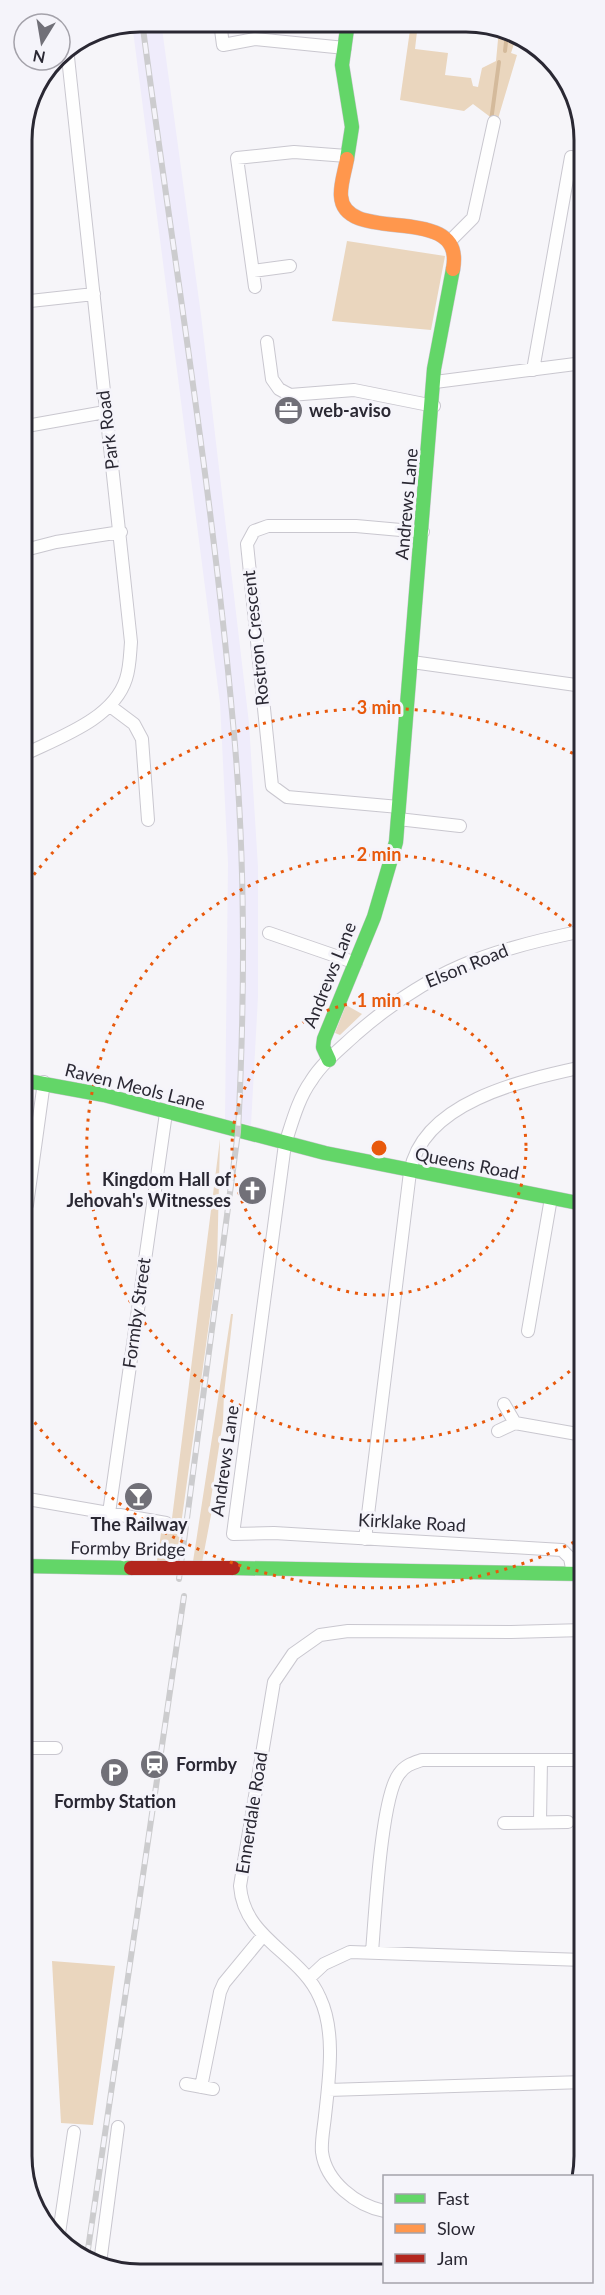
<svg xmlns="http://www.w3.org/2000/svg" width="605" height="2295" viewBox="0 0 605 2295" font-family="Lato,sans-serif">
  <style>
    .built { fill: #efecfb }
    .green { fill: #e9d7c3 }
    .forest { fill: #ead6be }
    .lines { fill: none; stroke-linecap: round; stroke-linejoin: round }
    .stream { stroke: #d4ba9b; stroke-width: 4 }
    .street-casing { stroke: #c9c7cf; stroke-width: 14 }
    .fast-casing { stroke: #c9c7cf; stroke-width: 15 }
    .slow-casing { stroke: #c9c7cf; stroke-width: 15 }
    .street { stroke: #fefefe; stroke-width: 12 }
    .fast { stroke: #63d668; stroke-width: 14 }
    .slow { stroke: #ff974d; stroke-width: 14 }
    .rail-casing { stroke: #ccccce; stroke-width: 6 }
    .rail { stroke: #f5f4fa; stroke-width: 4; stroke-dasharray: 11; stroke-linecap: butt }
    .jam-bridge-casing { stroke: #c9c7cf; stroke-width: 15; stroke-linecap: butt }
    .jam-bridge { stroke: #b3261e; stroke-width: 14 }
    .ring { fill: none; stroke: #e8590c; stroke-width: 3; stroke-dasharray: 3 6 }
    .labels { text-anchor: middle; stroke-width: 6; stroke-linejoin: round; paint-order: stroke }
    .poi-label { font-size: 18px; font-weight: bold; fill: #2a2833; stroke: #f5f4fa; text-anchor: start }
    .street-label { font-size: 18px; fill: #2a2833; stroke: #f5f4fa }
    .rim { fill: none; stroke: #2a2833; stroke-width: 3 }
    .centre { fill: #e8590c; stroke: #f5f4fa; stroke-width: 3 }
    .ring-label { font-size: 18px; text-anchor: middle; font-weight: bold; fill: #e8590c; stroke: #f5f4fa; stroke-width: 6; stroke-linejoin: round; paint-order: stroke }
  </style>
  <rect width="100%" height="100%" fill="#f6f5f9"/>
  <path class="built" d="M140,21H161L201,315L249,723L258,867V997L251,1125L225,1119L228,863L220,703L132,23Z"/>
  <path class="green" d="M346,1005L362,1014L340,1035L335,1033Z
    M220,1139L217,1266L175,1568H156L161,1533L170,1534Z
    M231,1314H233L224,1394L223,1421L210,1505L212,1510L201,1568H192Z"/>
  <path class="forest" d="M411,23H418L415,49L448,53L445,75L471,78L473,86L478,87L482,68L496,61L499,29L516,38L511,53L517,55L497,122L473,104L464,111L400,100Z
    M347,241L445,256L431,330L332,321Z
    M52,1961L115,1966L93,2125L61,2123Z"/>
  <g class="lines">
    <path class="stream" d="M505,51L507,33
      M491,121L499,62"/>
    <defs>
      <path id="street" d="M220,22L223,45L255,39L345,48
        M450,241L473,218L494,122
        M253,271L290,266
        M255,287L237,158L294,152L347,156
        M21,302L94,294
        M267,342L272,379L279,389L290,395L354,390L434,406
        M533,370L571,157
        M435,382L583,363
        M21,427L105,412
        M21,551L56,542L121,532
        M412,662L583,686
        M110,706L134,724L142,739L148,820
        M21,756C57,738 113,720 126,679C130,667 130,654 131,642L67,48
        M399,807L287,797L272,786L247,544L254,531L268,526H356L423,532
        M398,819L460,826
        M269,933L356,963
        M22,1205H27L44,1082
        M528,1331L551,1198
        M515,1423L583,1435
        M498,1431L515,1423L504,1404
        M22,1498L166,1523
        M109,1513L166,1113
        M365,1539L410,1172C423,1101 524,1080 583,1067
        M573,1574L570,1558L562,1550L274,1533L233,1534L285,1144C292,1123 298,1099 311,1081C322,1063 340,1049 355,1035C429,970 488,950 583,931
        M22,1748H56
        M540,1822L541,1760
        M504,1823L568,1822
        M372,1952C375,1917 381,1797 399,1774C405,1765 413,1763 422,1760H584
        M309,1978L324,1964L350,1952L584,1960
        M186,2084L213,2089
        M201,2087L220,1992L224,1983L262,1937
        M328,2090L584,2082
        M384,2211C356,2205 326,2182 322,2152C321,2141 324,2127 325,2116C329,2079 336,2032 320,1998C301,1953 244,1940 240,1886L274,1682L293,1654L320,1635L348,1631L511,1632L584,1630
        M58,2240L74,2132
        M100,2263L118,2127"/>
      <path id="fast" d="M347,159L352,127L342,65L348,22
        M329,1060L323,1047L324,1039L374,917L396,842L434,369L453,269
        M22,1080L104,1095L325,1153L583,1204
        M22,1566L131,1568
        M233,1568L584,1574"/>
      <path id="slow" d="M347,159C345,171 340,185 341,196C344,247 466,200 453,269"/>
    </defs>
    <use href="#street" class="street-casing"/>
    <use href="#fast" class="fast-casing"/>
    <use href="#slow" class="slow-casing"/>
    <use href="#street" class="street"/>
    <use href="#fast" class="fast"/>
    <use href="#slow" class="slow"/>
    <defs>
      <path id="rail" d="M142,21C173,255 212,488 233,723C246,858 245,997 238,1132L179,1579
        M87,2256L184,1596"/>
    </defs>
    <use href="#rail" class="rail-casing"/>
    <use href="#rail" class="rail"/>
    <defs>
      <path id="jam-bridge" d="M131,1568H233"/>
    </defs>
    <use href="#jam-bridge" class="jam-bridge-casing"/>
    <use href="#jam-bridge" class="jam-bridge"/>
  </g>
  <g class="ring">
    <circle cx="379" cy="1148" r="147"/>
    <path d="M583 1359A293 293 0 1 1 583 937"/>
    <path d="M582 1538A440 440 0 0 1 23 1407M23 889A440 440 0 0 1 582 758"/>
  </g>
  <defs>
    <symbol id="office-disc" viewBox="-11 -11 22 22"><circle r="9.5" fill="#717078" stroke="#f5f4fa"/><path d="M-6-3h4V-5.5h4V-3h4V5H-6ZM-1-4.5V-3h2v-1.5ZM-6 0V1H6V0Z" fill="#fff"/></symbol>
    <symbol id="church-disc" viewBox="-11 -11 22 22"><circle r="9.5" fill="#717078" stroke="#f5f4fa"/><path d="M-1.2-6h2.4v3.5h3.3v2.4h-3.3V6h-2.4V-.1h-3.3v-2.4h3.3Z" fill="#fff"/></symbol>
    <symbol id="bar-disc" viewBox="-11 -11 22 22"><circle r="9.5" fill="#717078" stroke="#f5f4fa"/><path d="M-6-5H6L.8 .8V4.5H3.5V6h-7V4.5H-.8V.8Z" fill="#fff"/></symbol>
    <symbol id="station-disc" viewBox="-11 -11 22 22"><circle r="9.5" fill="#717078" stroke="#f5f4fa"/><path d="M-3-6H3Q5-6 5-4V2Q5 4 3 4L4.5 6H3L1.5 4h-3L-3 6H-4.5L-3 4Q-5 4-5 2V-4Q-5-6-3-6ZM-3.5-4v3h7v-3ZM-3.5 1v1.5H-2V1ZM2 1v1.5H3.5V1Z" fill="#fff"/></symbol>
    <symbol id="parking-disc" viewBox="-11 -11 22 22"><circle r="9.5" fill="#717078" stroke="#f5f4fa"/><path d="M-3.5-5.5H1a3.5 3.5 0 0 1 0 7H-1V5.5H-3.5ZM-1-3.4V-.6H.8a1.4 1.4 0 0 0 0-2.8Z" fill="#fff"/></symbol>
  </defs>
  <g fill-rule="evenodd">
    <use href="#office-disc" x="272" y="394" width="33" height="33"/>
    <use href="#church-disc" x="236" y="1174" width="33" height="33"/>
    <use href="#bar-disc" x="122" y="1480" width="33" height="33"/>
    <use href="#station-disc" x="138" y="1748" width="33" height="33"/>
    <use href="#parking-disc" x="98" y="1756" width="33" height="33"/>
  </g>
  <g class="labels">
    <g class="poi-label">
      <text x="309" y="417">web-aviso</text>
      <text x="231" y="1186" text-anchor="end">Kingdom Hall of<tspan x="231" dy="21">Jehovah's Witnesses</tspan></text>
      <text x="139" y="1531" text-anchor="middle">The Railway</text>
      <text x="176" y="1771">Formby</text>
      <text x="115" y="1808" text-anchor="middle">Formby Station</text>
    </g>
    <g class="street-label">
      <text transform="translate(108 430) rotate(-97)" y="6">Park Road</text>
      <text transform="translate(407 504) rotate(-85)" y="6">Andrews Lane</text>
      <text transform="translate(256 638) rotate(-96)" y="6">Rostron Crescent</text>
      <text transform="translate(467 966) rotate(-22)" y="6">Elson Road</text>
      <text transform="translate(330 975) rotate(-68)" y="6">Andrews Lane</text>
      <text transform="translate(135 1087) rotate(14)" y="6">Raven Meols Lane</text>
      <text transform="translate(467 1164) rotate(11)" y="6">Queens Road</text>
      <text transform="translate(137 1313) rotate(-82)" y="6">Formby Street</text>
      <text transform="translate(225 1461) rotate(-82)" y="6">Andrews Lane</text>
      <text transform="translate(412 1523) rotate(3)" y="6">Kirklake Road</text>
      <text transform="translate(128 1549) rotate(1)" y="6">Formby Bridge</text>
      <text transform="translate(252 1813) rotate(-81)" y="6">Ennerdale Road</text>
    </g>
  </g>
  <path d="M0 0H605V2295H0ZM140 32H466A108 108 0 0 1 574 140V2156A108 108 0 0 1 466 2264H140A108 108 0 0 1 32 2156V140A108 108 0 0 1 140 32Z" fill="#f5f4fa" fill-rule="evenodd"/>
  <path class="rim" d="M140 32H466A108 108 0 0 1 574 140V2156A108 108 0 0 1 466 2264H140A108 108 0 0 1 32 2156V140A108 108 0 0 1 140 32Z"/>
  <circle cx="379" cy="1148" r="9" class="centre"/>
  <g class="ring-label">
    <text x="379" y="714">3 min</text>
    <text x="379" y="861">2 min</text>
    <text x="379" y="1007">1 min</text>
  </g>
  <rect x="383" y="2175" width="210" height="108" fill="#f5f4fa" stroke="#a4a2aa" stroke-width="1.5"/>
  <rect x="395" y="2194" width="30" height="9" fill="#63d668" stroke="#a4a2aa" stroke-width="1.5"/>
  <text x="437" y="2205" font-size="18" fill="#2a2833">Fast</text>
  <rect x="395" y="2224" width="30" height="9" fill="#ff974d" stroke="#a4a2aa" stroke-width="1.5"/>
  <text x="437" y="2235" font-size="18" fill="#2a2833">Slow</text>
  <rect x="395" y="2254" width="30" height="9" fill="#b3261e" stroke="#a4a2aa" stroke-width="1.5"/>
  <text x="437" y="2265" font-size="18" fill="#2a2833">Jam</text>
  <g transform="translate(42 42) rotate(191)"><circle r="28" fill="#f5f4fa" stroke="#a4a2aa" stroke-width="1.5"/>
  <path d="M0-4.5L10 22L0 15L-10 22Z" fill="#717078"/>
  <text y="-9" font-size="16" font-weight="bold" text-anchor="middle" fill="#2a2833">N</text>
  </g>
</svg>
